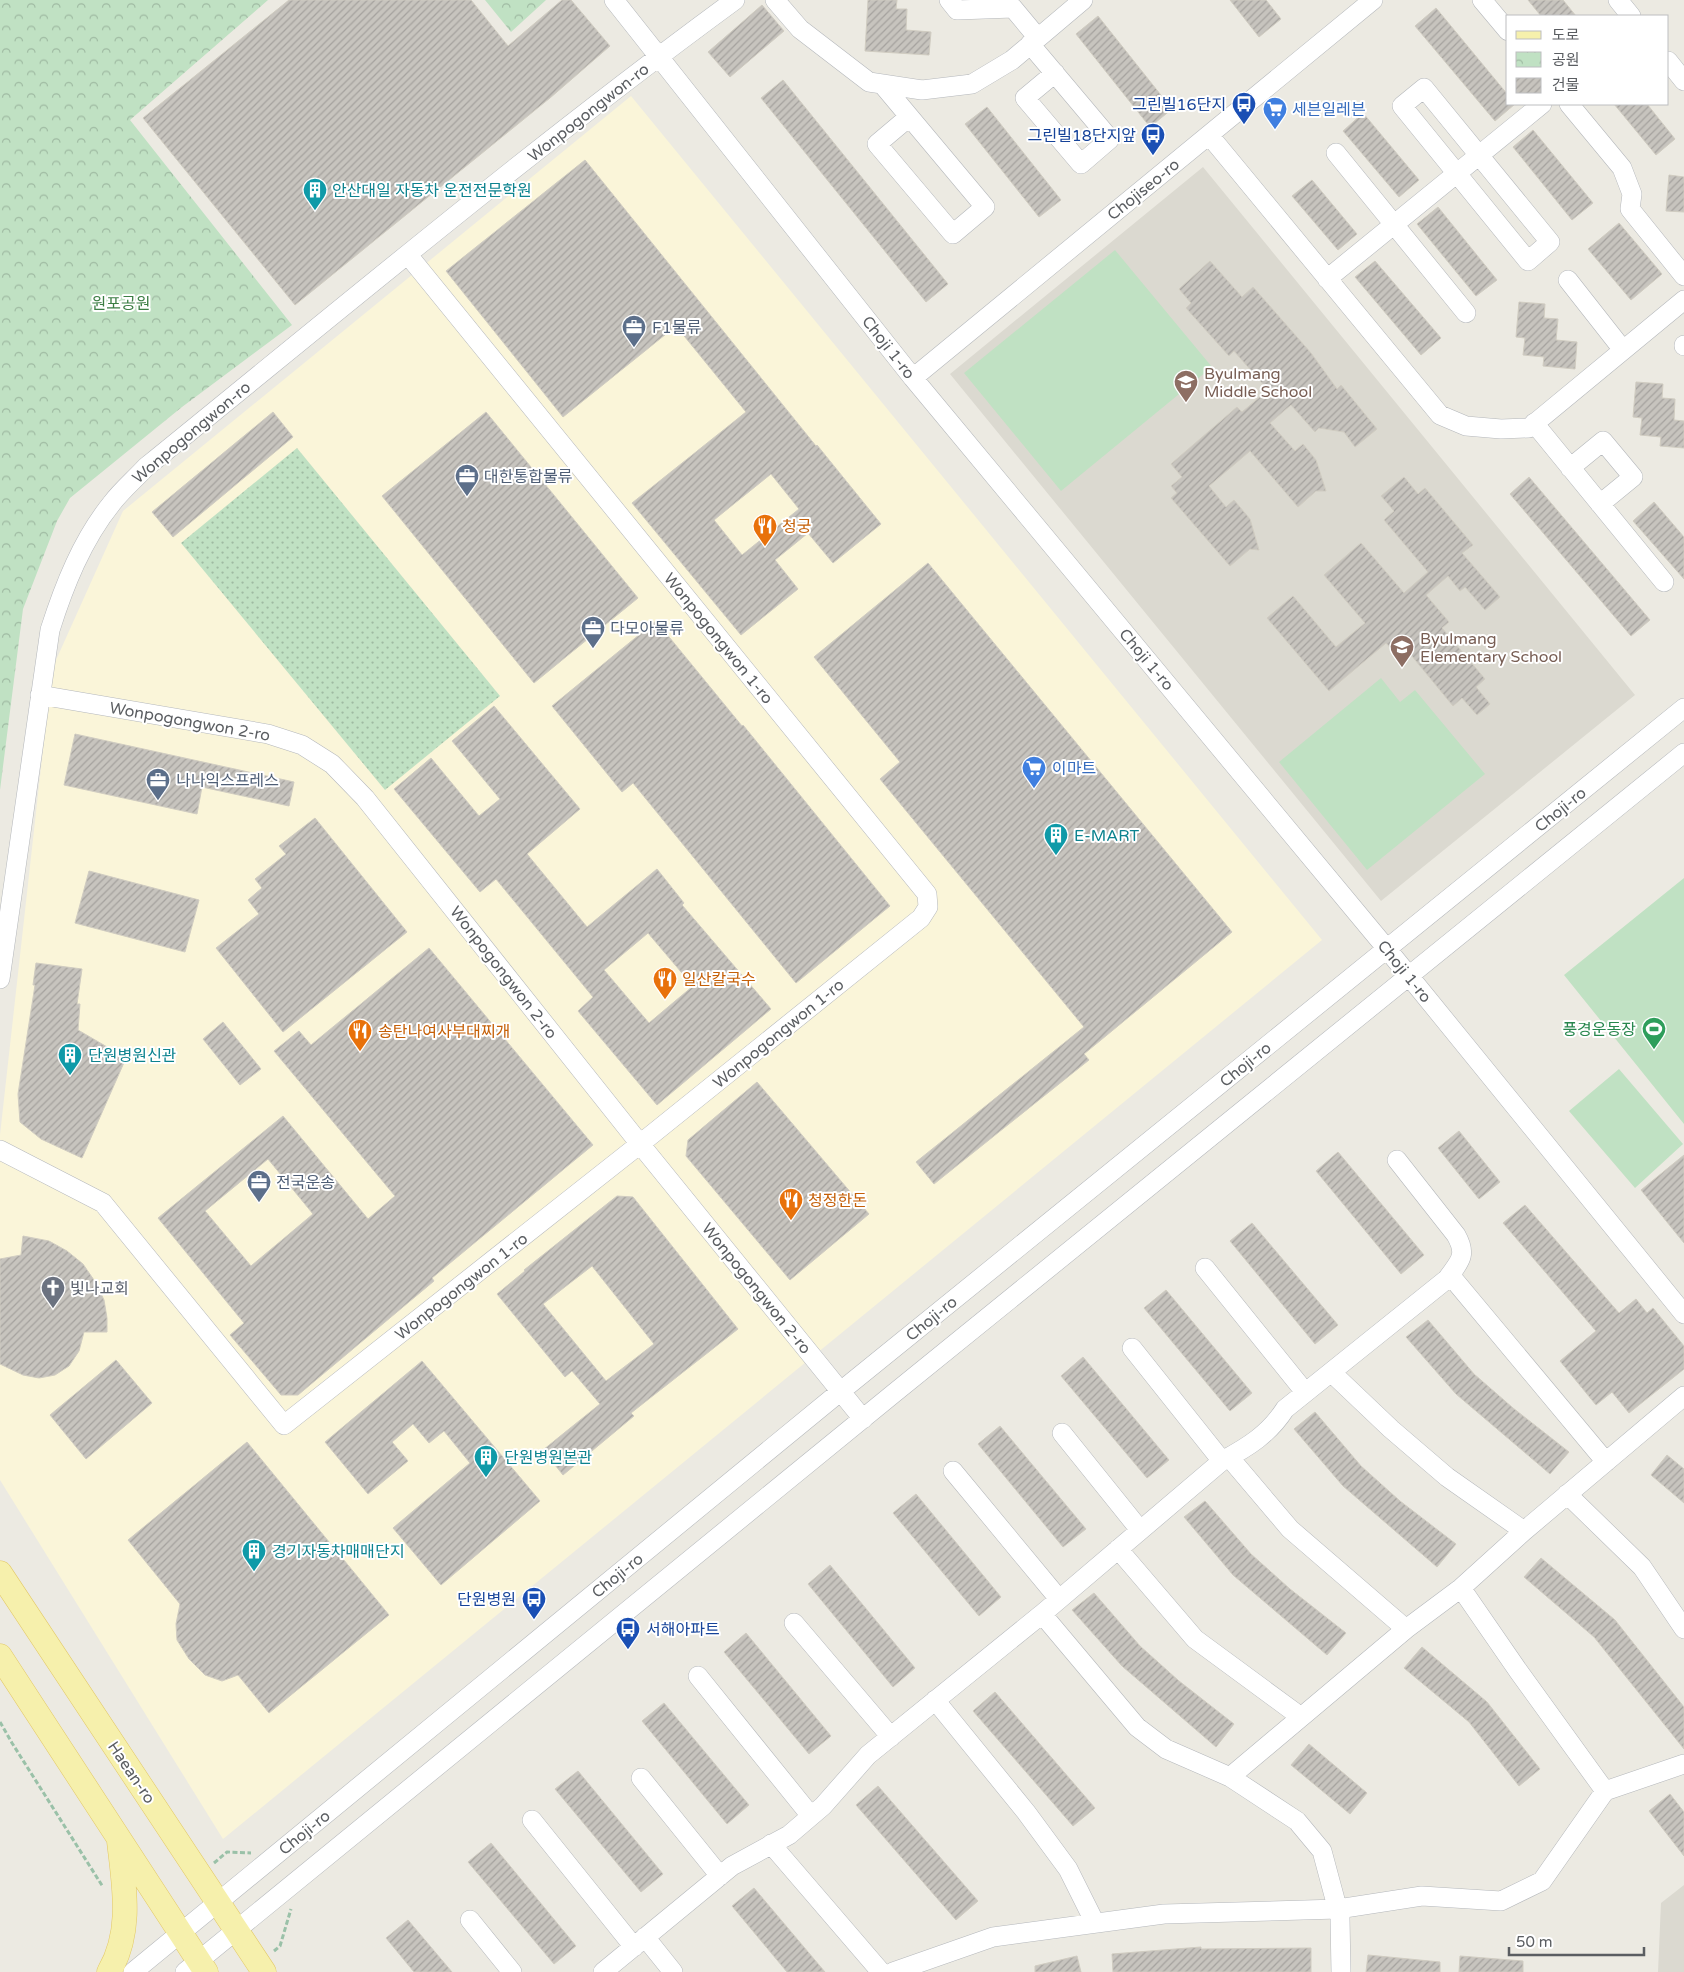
<svg xmlns="http://www.w3.org/2000/svg" width="1684" height="1972" viewBox="0 0 1684 1972" font-family="'Varela Round','Noto Sans KR',sans-serif">
  <style>
    .commercial { fill: #faf5d9 }
    .education { fill: #dbd9d0 }
    .grass { fill: url(#grass-dots) }
    .park { fill: url(#park-crowns) }
    .pitch { fill: #c0e1c3 }
    .building { fill: url(#building-hatch); stroke: #d0ccc1; fill-rule: evenodd }
    .lines { fill: none; stroke-linecap: round; stroke-linejoin: round }
    .minor-casing { stroke: #b4b7bb; stroke-width: 20 }
    .major-casing { stroke: #e3c864; stroke-width: 25 }
    .path { stroke: #9ac1a8; stroke-width: 3; stroke-dasharray: 5 2.5; stroke-linecap: butt }
    .minor { stroke: #fff; stroke-width: 19 }
    .major { stroke: #f6f0ac; stroke-width: 24 }
    .labels { text-anchor: middle; stroke-width: 4; stroke-linejoin: round; paint-order: stroke }
    .transit-label { font-size: 16px; fill: #164399; stroke: #fff; text-anchor: end }
    .shop-label { font-size: 16px; fill: #366cbe; stroke: #fff; text-anchor: start }
    .street-label { font-size: 16px; fill: #5a5d61; stroke: #fff }
    .culture-label { font-size: 16px; fill: #0d838f; stroke: #fff; text-anchor: start }
    .park-label { font-size: 16px; fill: #3c7e44; stroke: #fff }
    .service-label { font-size: 16px; fill: #4e5e75; stroke: #fff; text-anchor: start }
    .education-label { font-size: 16px; fill: #785e54; stroke: #fff; text-anchor: start }
    .food-label { font-size: 16px; fill: #c56008; stroke: #fff; text-anchor: start }
    .leisure-label { font-size: 16px; fill: #27864d; stroke: #fff; text-anchor: end }
    .worship-label { font-size: 16px; fill: #5b616d; stroke: #fff; text-anchor: start }
  </style>
  <defs>
    <pattern id="grass-dots" width="8" height="8" patternUnits="userSpaceOnUse" patternTransform="scale(1.25)"><rect width="8" height="8" fill="#c0e1c3"/><path d="M2 2h.1M6 6h.1" fill="none" stroke="#9fbaa2" stroke-width="1.8" stroke-linecap="round"/></pattern>
    <pattern id="park-crowns" width="20" height="18" patternUnits="userSpaceOnUse" patternTransform="scale(1.25)"><rect width="20" height="18" fill="#c0e1c3"/><path d="M2 6a3 3 0 1 1 6 0M12 15a3 3 0 1 1 6 0" fill="none" stroke="#9fbaa2"/></pattern>
    <pattern id="building-hatch" width="6" height="6" patternUnits="userSpaceOnUse" patternTransform="scale(1.25)"><rect width="6" height="6" fill="#c7c4be"/><path d="M-1 1l2-2M0 6l6-6M5 7l2-2" fill="none" stroke="#a5a29e"/></pattern>
  </defs>
  <rect width="100%" height="100%" fill="#eceae2"/>
  <path class="commercial" d="M631,96L1322,940L223,1839L0,1480V1135L52,669L123,511Z"/>
  <path class="education" d="M1203,167L1635,695L1381,901L950,374Z
    M1684,1885V1972H1658L1661,1903Z"/>
  <path class="grass" d="M297,448L500,696L385,790L181,543Z"/>
  <path class="park" d="M0,0H268L130,120L292,325L182,407L70,498L57,521L23,609L0,790Z
    M485,0H546L511,32Z"/>
  <path class="pitch" d="M1115,250L1212,367L1061,491L964,373Z
    M1381,678L1400,702L1415,690L1485,774L1367,870L1279,762Z
    M1684,878V1124L1564,975Z
    M1619,1069L1683,1144L1635,1188L1569,1111Z"/>
  <path class="building" d="M289,0H471L508,46L562,0H571L610,46L550,98L295,305L143,118Z
    M868,0H897L896,9H907L906,30L931,32L929,55L865,51Z
    M1230,0H1266L1281,19L1259,37Z
    M1528,0H1563L1576,16H1541Z
    M762,5L784,31L730,77L708,52Z
    M1436,8L1508,95V104H1515L1495,121L1415,26Z
    M1098,16L1172,109L1150,127L1076,34Z
    M783,80L948,284L926,302L761,98Z
    M1614,104H1647L1675,139L1656,155Z
    M987,107L1061,200L1039,217L965,124Z
    M1363,113L1419,180L1399,197L1343,131Z
    M1533,130L1593,203L1572,220L1513,147Z
    M585,160L816,446L817,445L881,524L833,563L808,533L775,560L798,589L741,635L632,503L746,412L676,326L563,417L446,271ZM771,474L799,509L742,555L714,520Z
    M1669,175L1684,177V212L1666,211Z
    M1312,180L1357,234L1338,250L1292,196Z
    M1438,207L1497,280L1476,296L1417,224Z
    M1619,223L1662,274L1631,300L1588,249Z
    M1210,261L1242,297L1253,287L1311,353L1337,389L1341,385L1377,429L1355,447L1344,432L1319,428L1315,432L1291,405L1270,423L1295,451L1303,444L1316,460L1326,491H1316L1298,507L1250,451L1209,486L1226,507L1234,500L1250,519L1259,550L1250,549L1230,566L1171,498L1177,493L1171,486L1182,477L1171,464L1237,407L1242,412L1268,390L1234,351L1229,356L1186,308L1191,303L1179,289Z
    M1375,261L1441,338L1421,355L1355,277Z
    M1519,302L1545,304L1544,318L1558,319L1556,340L1577,342L1575,369L1543,366L1544,357L1523,355L1525,338L1516,337Z
    M1636,382L1663,384L1662,398L1675,399L1674,420L1684,421V448L1660,446L1661,437L1640,435L1642,418L1633,417Z
    M273,412L293,437L173,537L152,512Z
    M486,412L638,598L534,683L382,496Z
    M1404,477L1418,494L1425,488L1473,545L1462,553L1500,597L1485,610L1465,587L1460,591L1448,576L1426,595L1449,622L1442,628L1485,679L1476,687L1490,704L1477,715L1462,698L1453,706L1411,655L1403,662L1386,643L1329,691L1267,618L1293,596L1336,647L1365,623L1324,575L1361,543L1404,593L1428,572L1384,520L1394,511L1381,496Z
    M1529,477L1650,620L1631,636L1510,494Z
    M1654,502L1684,537V579L1633,521Z
    M928,563L1232,932L1084,1054L1089,1060L934,1184L916,1162L1084,1027L880,779L900,762L814,657Z
    M656,621L742,726L743,725L890,906L796,983L633,783L622,792L552,706Z
    M494,706L580,809L527,854L587,927L657,869L684,903L682,905L771,1009L657,1105L578,1011L593,997L496,879L480,892L394,789L431,758L479,816L500,799L452,741ZM648,933L693,986L649,1023L604,970Z
    M75,734L294,782L289,806L202,787L197,814L64,785Z
    M315,818L407,932L283,1032L216,948L259,914L248,900L262,888L255,879L286,854L279,846Z
    M89,871L199,900L185,952L75,923Z
    M429,948L593,1145L432,1278L434,1281L298,1395H281L230,1335L244,1323L158,1218L283,1116L368,1219L395,1196L274,1051L299,1031L311,1045ZM268,1159L313,1214L251,1266L205,1211Z
    M36,963L82,969L77,1004H80L78,1030L126,1058L82,1158L41,1139L20,1122L18,1094L35,985H33Z
    M223,1022L261,1069L240,1085L203,1039Z
    M757,1082L869,1214L790,1280L686,1156L688,1140Z
    M1459,1131L1500,1182L1479,1199L1438,1148Z
    M1338,1152L1424,1255L1401,1274L1316,1171Z
    M1684,1155V1243L1641,1190Z
    M617,1196L633,1197L738,1329L631,1413L634,1416L563,1475L543,1450L600,1404L572,1371L565,1377L497,1294L525,1271L524,1270ZM592,1266L654,1344L606,1381L543,1304Z
    M1525,1205L1619,1313L1636,1299L1647,1313L1653,1308L1684,1346V1369L1629,1413L1612,1392L1596,1405L1560,1361L1596,1331L1503,1223Z
    M1252,1223L1338,1325L1315,1344L1230,1241Z
    M23,1236L49,1241L67,1251L83,1264L96,1283L104,1300L107,1318V1332H84L79,1351L69,1366L55,1375L39,1378L23,1375L0,1364V1259L21,1255Z
    M1166,1290L1252,1393L1230,1411L1144,1308Z
    M1428,1320L1474,1374L1513,1408L1569,1452L1550,1474L1456,1394L1406,1337Z
    M1083,1357L1169,1460L1147,1478L1061,1376Z
    M116,1360L152,1403L86,1459L50,1415Z
    M422,1361L540,1501L441,1585L393,1528L470,1463L444,1431L429,1443L413,1424L392,1442L408,1461L368,1494L325,1442Z
    M1315,1412L1361,1466L1400,1501L1456,1544L1437,1567L1343,1486L1294,1429Z
    M1000,1426L1086,1529L1063,1547L978,1444Z
    M247,1442L389,1615L269,1713L238,1675L222,1681L205,1675L189,1659L177,1640L176,1624L180,1604L128,1540Z
    M1667,1455L1684,1469V1503L1651,1475Z
    M916,1494L1001,1597L979,1616L893,1513Z
    M1205,1501L1251,1554L1290,1589L1346,1633L1327,1655L1233,1575L1184,1517Z
    M1541,1558L1615,1620L1684,1707V1749L1594,1637L1524,1577Z
    M830,1565L915,1668L893,1687L808,1584Z
    M1094,1593L1140,1646L1179,1681L1234,1724L1216,1747L1122,1666L1072,1610Z
    M746,1633L831,1736L809,1754L724,1652Z
    M1422,1647L1487,1702L1540,1769L1519,1786L1469,1722L1404,1668Z
    M995,1692L1095,1808L1073,1826L973,1711Z
    M664,1703L749,1805L727,1824L642,1721Z
    M1309,1744L1367,1793L1350,1814L1291,1765Z
    M578,1771L663,1874L641,1892L555,1789Z
    M878,1786L978,1901L956,1920L856,1805Z
    M1670,1794L1684,1812V1856L1649,1811Z
    M491,1843L576,1946L554,1964L468,1862Z
    M754,1888L825,1972H787L732,1906Z
    M408,1920L452,1972H414L386,1938Z
    M1201,1947V1949L1311,1948V1972H1113L1112,1954Z
    M1368,1955L1440,1962V1972H1366Z
    M1077,1956L1081,1972H1035V1966Z
    M1460,1956L1523,1961V1972H1459Z"/>
  <g class="lines">
    <defs>
      <path id="minor" d="M614,0L913,378L1387,949L1684,1314
        M775,0L800,29L869,82L922,90L972,84L1012,60L1083,0
        M949,0L957,10L1013,8L1038,38
        M1482,0L1508,31
        M1618,0L1631,16
        M1030,44L1110,139L1081,164L1025,98L1055,73
        M1668,61L1684,81
        M882,84L985,207L953,234L877,144L909,117
        M1424,88L1550,242L1528,261L1402,106Z
        M1569,104L1622,168L1632,194L1630,209L1684,276
        M1209,135L1440,415L1466,426L1501,429L1529,428L1684,300
        M1336,153L1466,313
        M1327,279L1542,104
        M1568,280L1623,350
        M1684,345V346
        M913,378L1373,0
        M1534,423L1664,582
        M1570,468L1603,441L1633,477L1600,504
        M40,695L268,734L302,745L332,764L365,798L640,1144L863,1419
        M0,979L50,630C64,586 82,540 112,503C122,490 135,479 146,467C341,309 533,148 735,0
        M0,1150L103,1203L284,1425L640,1144L921,918L928,907L927,894L408,255
        M1205,1268L1305,1392
        M1450,1275L1606,1462
        M1132,1348L1222,1461
        M1331,1372L1391,1429L1447,1477L1524,1531
        M1062,1433L1140,1530
        M1229,1457L1290,1529L1406,1629
        M953,1471L1059,1599
        M1567,1494L1642,1567L1684,1629
        M1118,1549L1195,1639L1301,1717
        M1461,1588L1519,1672L1605,1791L1684,1764
        M1042,1614L1222,1461C1248,1447 1269,1434 1285,1409L1447,1279C1459,1262 1468,1256 1456,1235L1397,1160
        M794,1623L891,1737
        M698,1676L811,1816
        M935,1700L1026,1812L1068,1869L1095,1923
        M1230,1777L1406,1629L1461,1588L1524,1531L1684,1396
        M641,1778L720,1876
        M532,1820L634,1947
        M771,1844L881,1972
        M470,1920L512,1972
        M645,1937L673,1972
        M133,1972L841,1391L1684,708
        M185,1972L893,1394L1684,753
        M603,1972L732,1866L789,1835L823,1806L868,1755L1042,1614L1137,1727L1166,1749L1230,1777L1297,1821L1322,1851L1340,1918L1341,1972
        M893,1972L993,1937L1164,1914L1338,1909L1422,1896L1501,1901L1542,1881L1605,1791"/>
      <path id="major" d="M0,1573L264,1972
        M0,1656L206,1972
        M109,1972C133,1931 124,1886 119,1841"/>
    </defs>
    <use href="#minor" class="minor-casing"/>
    <use href="#major" class="major-casing"/>
    <path class="path" d="M0,1722L12,1743L103,1887
      M214,1863L227,1852L251,1853
      M274,1951L280,1946L291,1909"/>
    <use href="#minor" class="minor"/>
    <use href="#major" class="major"/>
  </g>
  <defs>
    <symbol id="bus-pin" viewBox="-11 -11 22 30"><path d="M0 17L-7.5 6A9.5 9.5 0 1 1 7.5 6Z" fill="#1a4fb4" stroke="#fff"/><path d="M-5-6H5V4H4V6H2V4H-2V6H-4V4H-5ZM-3.5-4V0h7V-4ZM-3.5 1.2v1.5H-2V1.2ZM2 1.2v1.5H3.5V1.2Z" fill="#fff"/></symbol>
    <symbol id="supermarket-pin" viewBox="-11 -11 22 30"><path d="M0 17L-7.5 6A9.5 9.5 0 1 1 7.5 6Z" fill="#3f7fe0" stroke="#fff"/><path d="M-6-5.5h2.5l.6 2H6L4.5 2H-2.5L-4.4-4H-6ZM-1.5 3.2a1.3 1.3 0 1 0 .1 0ZM3 3.2a1.3 1.3 0 1 0 .1 0Z" fill="#fff"/></symbol>
    <symbol id="building-pin" viewBox="-11 -11 22 30"><path d="M0 17L-7.5 6A9.5 9.5 0 1 1 7.5 6Z" fill="#0f9aa8" stroke="#fff"/><path d="M-4-6H4V6H1V3H-1V6H-4ZM-2.5-4.3h1.7v1.8h-1.7ZM.8-4.3h1.7v1.8H.8ZM-2.5-1h1.7V.8h-1.7ZM.8-1h1.7V.8H.8Z" fill="#fff"/></symbol>
    <symbol id="office-pin" viewBox="-11 -11 22 30"><path d="M0 17L-7.5 6A9.5 9.5 0 1 1 7.5 6Z" fill="#5c6f8a" stroke="#fff"/><path d="M-6-3h4V-5.5h4V-3h4V5H-6ZM-1-4.5V-3h2v-1.5ZM-6 0V1H6V0Z" fill="#fff"/></symbol>
    <symbol id="school-pin" viewBox="-11 -11 22 30"><path d="M0 17L-7.5 6A9.5 9.5 0 1 1 7.5 6Z" fill="#8d6e63" stroke="#fff"/><path d="M0-5L7-2L0 1L-7-2ZM-4 1L0 2.5L4 1V4Q0 6-4 4Z" fill="#fff"/></symbol>
    <symbol id="restaurant-pin" viewBox="-11 -11 22 30"><path d="M0 17L-7.5 6A9.5 9.5 0 1 1 7.5 6Z" fill="#e8710a" stroke="#fff"/><path d="M-5-6h1v4h1v-4h1v4h1v-4h1v5L-1.5 .5V6h-2V.5L-5-1ZM5-6V6H3V1.5H1.5Q1.5-4 5-6Z" fill="#fff"/></symbol>
    <symbol id="stadium-pin" viewBox="-11 -11 22 30"><path d="M0 17L-7.5 6A9.5 9.5 0 1 1 7.5 6Z" fill="#2e9e5b" stroke="#fff"/><path d="M0-5a6.5 5 0 1 0 0 10a6.5 5 0 1 0 0-10ZM-3.5-1.8h7v3.6h-7Z" fill="#fff"/></symbol>
    <symbol id="church-pin" viewBox="-11 -11 22 30"><path d="M0 17L-7.5 6A9.5 9.5 0 1 1 7.5 6Z" fill="#6b7280" stroke="#fff"/><path d="M-1.2-6h2.4v3.5h3.3v2.4h-3.3V6h-2.4V-.1h-3.3v-2.4h3.3Z" fill="#fff"/></symbol>
  </defs>
  <g fill-rule="evenodd">
    <use href="#bus-pin" x="1230" y="90" width="28" height="38"/>
    <use href="#supermarket-pin" x="1261" y="95" width="28" height="38"/>
    <use href="#bus-pin" x="1139" y="121" width="28" height="38"/>
    <use href="#building-pin" x="301" y="176" width="28" height="38"/>
    <use href="#office-pin" x="620" y="313" width="28" height="38"/>
    <use href="#school-pin" x="1172" y="368" width="28" height="38"/>
    <use href="#office-pin" x="453" y="462" width="28" height="38"/>
    <use href="#restaurant-pin" x="751" y="512" width="28" height="38"/>
    <use href="#office-pin" x="579" y="614" width="28" height="38"/>
    <use href="#school-pin" x="1388" y="633" width="28" height="38"/>
    <use href="#supermarket-pin" x="1020" y="754" width="28" height="38"/>
    <use href="#office-pin" x="144" y="766" width="28" height="38"/>
    <use href="#building-pin" x="1042" y="821" width="28" height="38"/>
    <use href="#restaurant-pin" x="651" y="965" width="28" height="38"/>
    <use href="#stadium-pin" x="1640" y="1015" width="28" height="38"/>
    <use href="#restaurant-pin" x="346" y="1017" width="28" height="38"/>
    <use href="#building-pin" x="56" y="1041" width="28" height="38"/>
    <use href="#office-pin" x="245" y="1168" width="28" height="38"/>
    <use href="#restaurant-pin" x="777" y="1186" width="28" height="38"/>
    <use href="#church-pin" x="39" y="1274" width="28" height="38"/>
    <use href="#building-pin" x="472" y="1443" width="28" height="38"/>
    <use href="#building-pin" x="240" y="1537" width="28" height="38"/>
    <use href="#bus-pin" x="520" y="1585" width="28" height="38"/>
    <use href="#bus-pin" x="614" y="1615" width="28" height="38"/>
  </g>
  <g class="labels">
    <g class="transit-label">
      <text x="1226" y="110">그린빌16단지</text>
      <text x="1136" y="141">그린빌18단지앞</text>
      <text x="516" y="1605">단원병원</text>
      <text x="646" y="1635" text-anchor="start">서해아파트</text>
    </g>
    <g class="shop-label">
      <text x="1292" y="115">세븐일레븐</text>
      <text x="1052" y="774">이마트</text>
    </g>
    <g class="street-label">
      <text transform="translate(588 112) rotate(-38)" y="6">Wonpogongwon-ro</text>
      <text transform="translate(1143 189) rotate(-39)" y="6">Chojiseo-ro</text>
      <text transform="translate(889 347) rotate(52)" y="6">Choji 1-ro</text>
      <text transform="translate(191 432) rotate(-40)" y="6">Wonpogongwon-ro</text>
      <text transform="translate(719 638) rotate(51)" y="6">Wonpogongwon 1-ro</text>
      <text transform="translate(1147 659) rotate(50)" y="6">Choji 1-ro</text>
      <text transform="translate(190 721) rotate(10)" y="6">Wonpogongwon 2-ro</text>
      <text transform="translate(1560 809) rotate(-39)" y="6">Choji-ro</text>
      <text transform="translate(1405 971) rotate(51)" y="6">Choji 1-ro</text>
      <text transform="translate(504 972) rotate(52)" y="6">Wonpogongwon 2-ro</text>
      <text transform="translate(778 1033) rotate(-39)" y="6">Wonpogongwon 1-ro</text>
      <text transform="translate(1245 1064) rotate(-39)" y="6">Choji-ro</text>
      <text transform="translate(461 1286) rotate(-38)" y="6">Wonpogongwon 1-ro</text>
      <text transform="translate(757 1288) rotate(51)" y="6">Wonpogongwon 2-ro</text>
      <text transform="translate(931 1318) rotate(-39)" y="6">Choji-ro</text>
      <text transform="translate(617 1575) rotate(-39)" y="6">Choji-ro</text>
      <text transform="translate(132 1772) rotate(56)" y="6">Haean-ro</text>
      <text transform="translate(304 1832) rotate(-39)" y="6">Choji-ro</text>
    </g>
    <g class="culture-label">
      <text x="332" y="196">안산대일 자동차 운전전문학원</text>
      <text x="1074" y="841">E-MART</text>
      <text x="88" y="1061">단원병원신관</text>
      <text x="504" y="1463">단원병원본관</text>
      <text x="272" y="1557">경기자동차매매단지</text>
    </g>
    <g class="park-label">
      <text x="121" y="309">원포공원</text>
    </g>
    <g class="service-label">
      <text x="652" y="333">F1물류</text>
      <text x="484" y="482">대한통합물류</text>
      <text x="610" y="634">다모아물류</text>
      <text x="176" y="786">나나익스프레스</text>
      <text x="276" y="1188">전국운송</text>
    </g>
    <g class="education-label">
      <text x="1204" y="379">Byulmang<tspan x="1204" dy="18">Middle School</tspan></text>
      <text x="1420" y="644">Byulmang<tspan x="1420" dy="18">Elementary School</tspan></text>
    </g>
    <g class="food-label">
      <text x="782" y="532">청궁</text>
      <text x="682" y="985">일산칼국수</text>
      <text x="378" y="1037">송탄나여사부대찌개</text>
      <text x="808" y="1206">청정한돈</text>
    </g>
    <g class="leisure-label">
      <text x="1636" y="1035">풍경운동장</text>
    </g>
    <g class="worship-label">
      <text x="70" y="1294">빛나교회</text>
    </g>
  </g>
  <rect x="1506" y="15" width="162" height="90" fill="#ffffff" stroke="#bdbec0"/>
  <rect x="1516" y="31" width="25" height="8" fill="#f6f0ac" stroke="#bdbec0"/>
  <text x="1552" y="40" font-size="15" fill="#5a5d61">도로</text>
  <rect x="1516" y="52" width="25" height="15" fill="url(#park-crowns)" stroke="#bdbec0"/>
  <text x="1552" y="65" font-size="15" fill="#5a5d61">공원</text>
  <rect x="1516" y="78" width="25" height="15" fill="url(#building-hatch)" stroke="#bdbec0"/>
  <text x="1552" y="90" font-size="15" fill="#5a5d61">건물</text>
  <path d="M1509 1947v8h135v-8" fill="none" stroke="#5a5d61" stroke-width="2.5"/>
  <text x="1516" y="1947" font-size="15" fill="#5a5d61" stroke="#ffffff" stroke-width="4" paint-order="stroke">50 m</text>
</svg>
